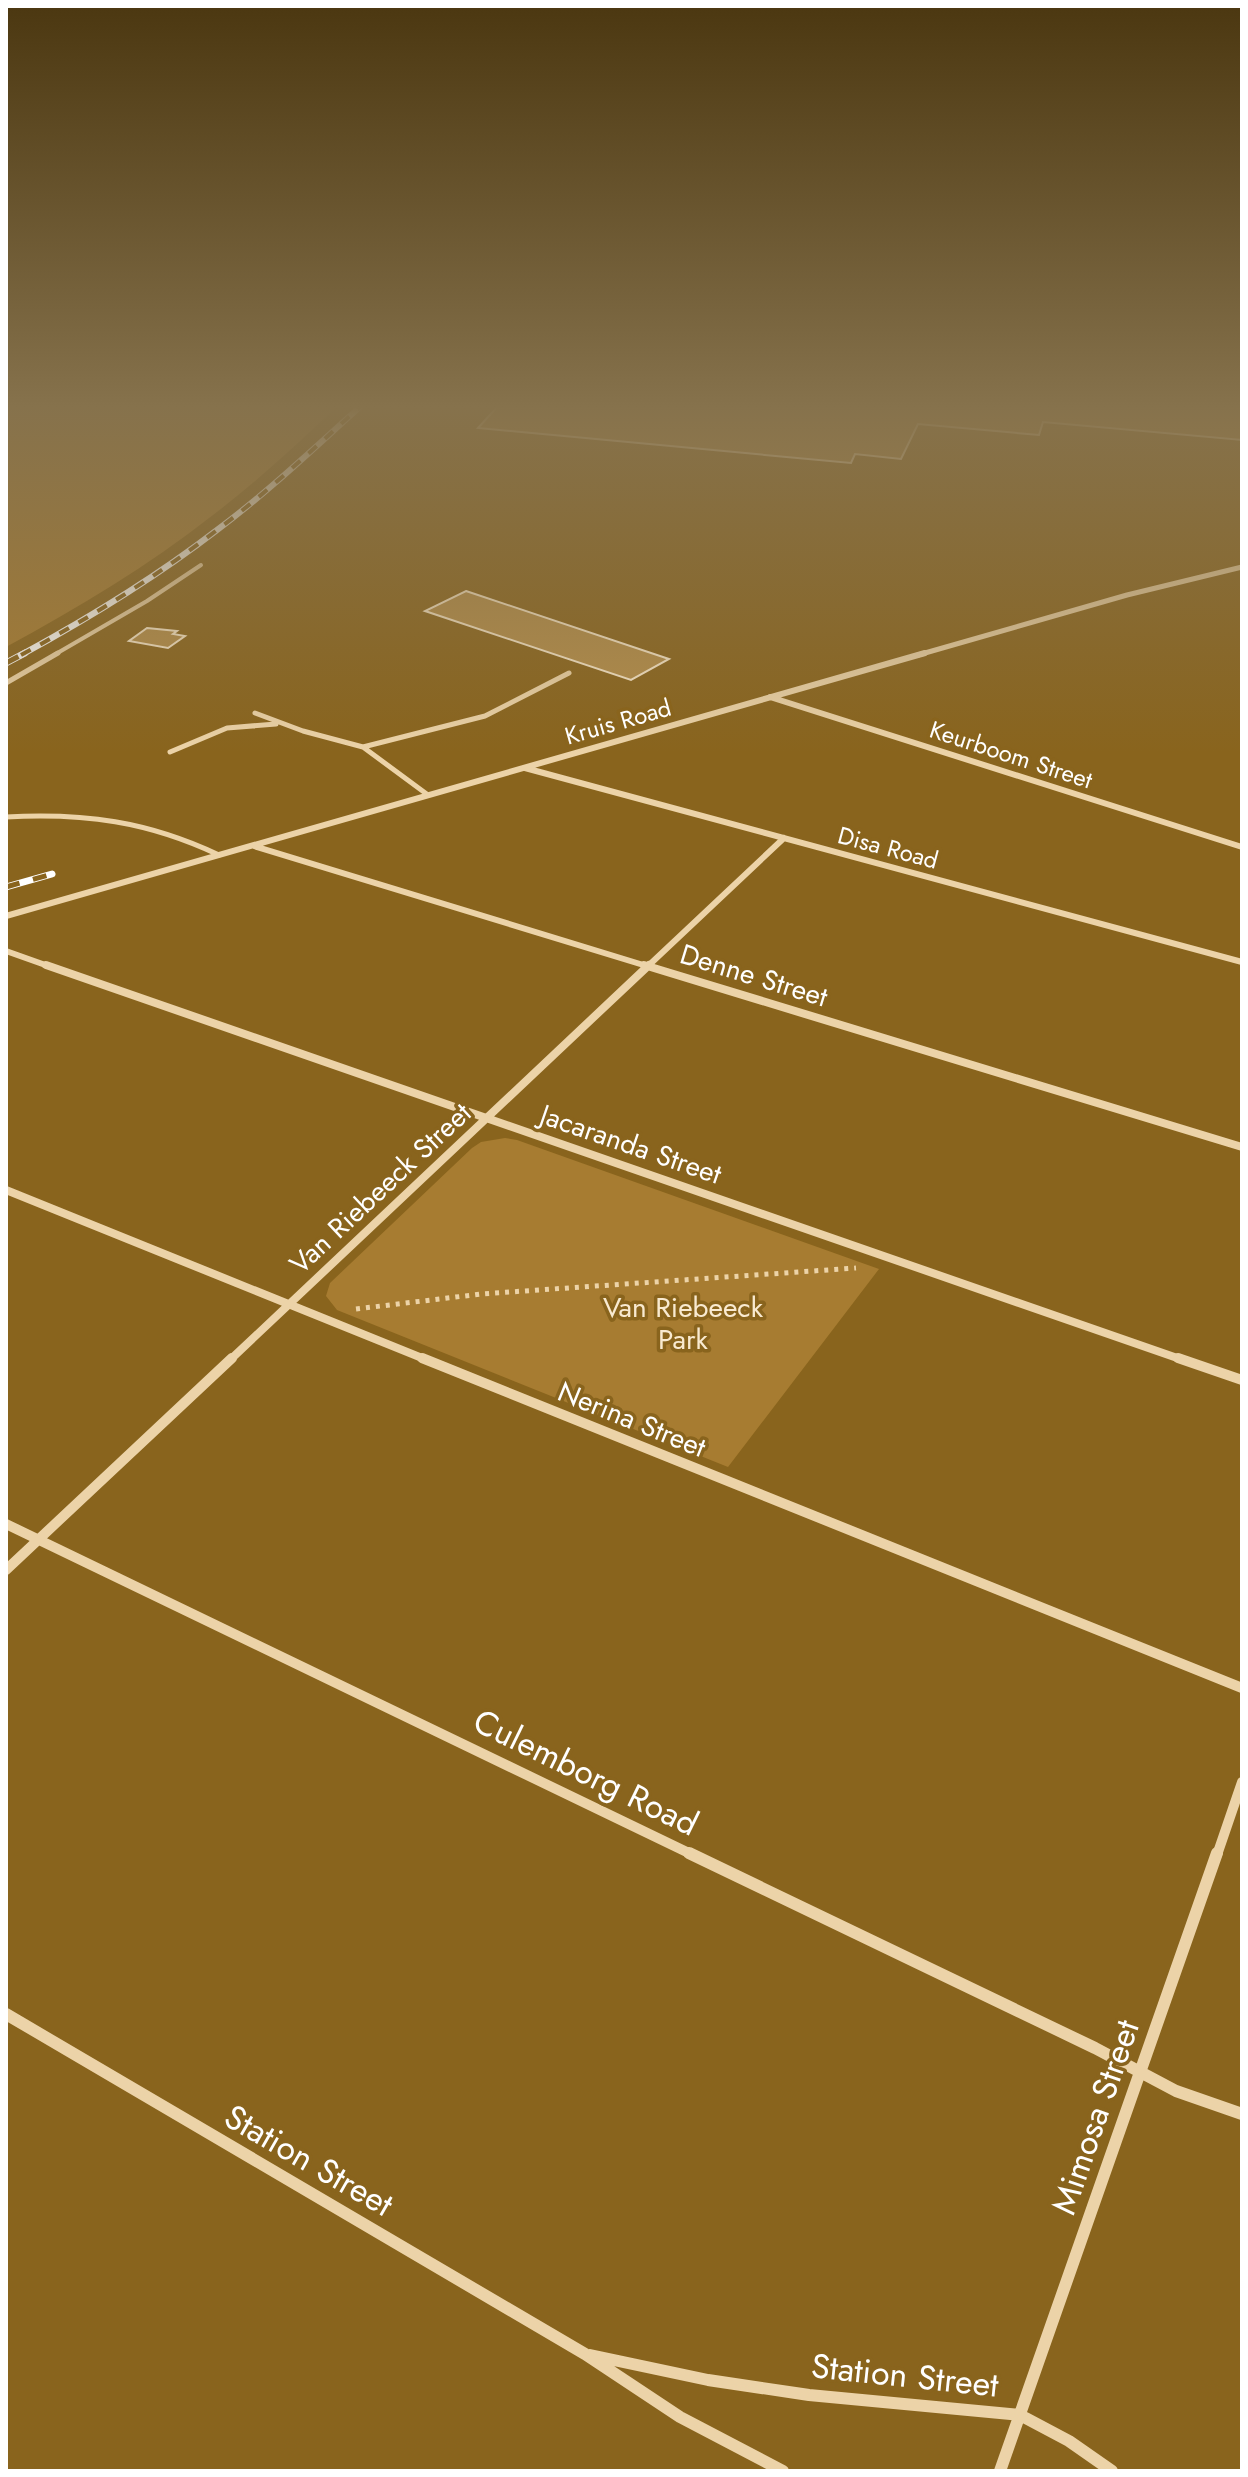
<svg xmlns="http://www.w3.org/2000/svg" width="1248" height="2477" viewBox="0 0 1248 2477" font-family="Jost,sans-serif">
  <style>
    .green { fill: #a77c31 }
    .building { fill: #b38d4a; stroke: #f9e9cd; stroke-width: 2 }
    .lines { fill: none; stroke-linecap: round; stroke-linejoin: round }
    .path { stroke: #ecd3a8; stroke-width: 5; stroke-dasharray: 4 6; stroke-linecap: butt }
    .service-far1 { stroke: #ecd3a8; stroke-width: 4 }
    .service { stroke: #ecd3a8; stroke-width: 5 }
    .minor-far4 { stroke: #ecd3a8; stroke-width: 5 }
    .minor-far3 { stroke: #ecd3a8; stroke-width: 6 }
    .minor-far2 { stroke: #ecd3a8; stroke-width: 8 }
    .minor-far1 { stroke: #ecd3a8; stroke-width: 10 }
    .minor { stroke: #ecd3a8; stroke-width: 12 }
    .rail-far1-casing { stroke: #fff; stroke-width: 6 }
    .rail-casing { stroke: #fff; stroke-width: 7 }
    .rail-far1 { stroke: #89641d; stroke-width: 4; stroke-dasharray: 11; stroke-linecap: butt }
    .rail { stroke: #89641d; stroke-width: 5; stroke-dasharray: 14; stroke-linecap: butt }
    .labels { text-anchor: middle; stroke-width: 7; stroke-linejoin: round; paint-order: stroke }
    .far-street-label { font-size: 24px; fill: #fff; stroke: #89641d }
    .street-label { font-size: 28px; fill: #fff; stroke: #89641d }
    .park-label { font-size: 28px; fill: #f9ead0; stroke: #89641d }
    .near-street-label { font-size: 34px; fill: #fff; stroke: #89641d }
  </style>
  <rect width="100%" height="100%" fill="#89641d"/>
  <path class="green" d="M11,406H338C298,443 257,482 213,515C148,566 78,608 6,647V408Z
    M505,1138L517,1140L879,1269L728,1467L337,1310L326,1296L330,1283L472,1148L481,1142Z"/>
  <path class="building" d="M498,406H1242V440L1043,422L1039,435L918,424L901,459L855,454L851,463L478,428Z
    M466,591L669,659L631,680L425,611Z
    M147,628L177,631L173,634L185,636L168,648L129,641Z"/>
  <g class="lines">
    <path class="path" d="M356,1309L481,1294L856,1268"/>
    <path class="service-far1" d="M54,655L147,601L201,565"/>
    <path class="service" d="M6,683L58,653
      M255,713L303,731L363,747L428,795
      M363,747L485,716L569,673
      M170,752L227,728L276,724
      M6,817C85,813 147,821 219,855"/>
    <path class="minor-far4" d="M918,655L1127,595L1242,567"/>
    <path class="minor-far3" d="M770,697L1242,847
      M525,768L1242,962
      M254,846L650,967
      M6,916L925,653
      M6,951L51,967
      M647,967L784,838"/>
    <path class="minor-far2" d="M46,965L1183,1360
      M644,965L1242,1147
      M6,1190L427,1360
      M230,1360L649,965"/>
    <path class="minor-far1" d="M422,1358L1242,1688
      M1178,1358L1242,1380
      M6,1524L693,1855
      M6,1570L232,1358
      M1217,1855L1242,1782"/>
    <path class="minor" d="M689,1853L1095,2048L1176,2091L1242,2114
      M6,2014L585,2354L680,2417L783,2471
      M590,2355L708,2380L809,2395L1020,2415L1069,2441L1112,2471
      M1000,2471L1217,1853"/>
    <defs>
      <path id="rail-far1" d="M21,655C89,618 156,577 217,530C268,492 314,448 361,406"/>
      <path id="rail" d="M6,663L25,653
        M6,887L52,874"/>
    </defs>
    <use href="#rail-far1" class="rail-far1-casing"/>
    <use href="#rail" class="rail-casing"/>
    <use href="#rail-far1" class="rail-far1"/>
    <use href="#rail" class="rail"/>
  </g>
  <linearGradient id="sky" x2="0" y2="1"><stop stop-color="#4b3710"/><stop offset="0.54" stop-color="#86724c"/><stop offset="1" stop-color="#86724c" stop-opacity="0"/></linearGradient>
  <rect width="1248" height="753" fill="url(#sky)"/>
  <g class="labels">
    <g class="far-street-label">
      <text transform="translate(618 722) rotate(-16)" y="8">Kruis Road</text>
      <text transform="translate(1011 755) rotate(18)" y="8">Keurboom Street</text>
      <text transform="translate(888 848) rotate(15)" y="8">Disa Road</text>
    </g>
    <g class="street-label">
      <text transform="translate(754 975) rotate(17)" y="10">Denne Street</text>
      <text transform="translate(631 1144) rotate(19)" y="10">Jacaranda Street</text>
      <text transform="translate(380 1188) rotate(-43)" y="10">Van Riebeeck Street</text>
      <text transform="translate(632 1419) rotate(22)" y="10">Nerina Street</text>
    </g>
    <g class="park-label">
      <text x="683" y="1317">Van Riebeeck<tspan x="683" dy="32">Park</tspan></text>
    </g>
    <g class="near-street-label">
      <text transform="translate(586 1772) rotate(26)" y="12">Culemborg Road</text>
      <text transform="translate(1095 2117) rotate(-71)" y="12">Mimosa Street</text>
      <text transform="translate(309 2160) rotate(30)" y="12">Station Street</text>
      <text transform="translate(905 2375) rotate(6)" y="12">Station Street</text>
    </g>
  </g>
  <rect width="1248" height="2477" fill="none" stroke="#ffffff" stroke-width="16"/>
</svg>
